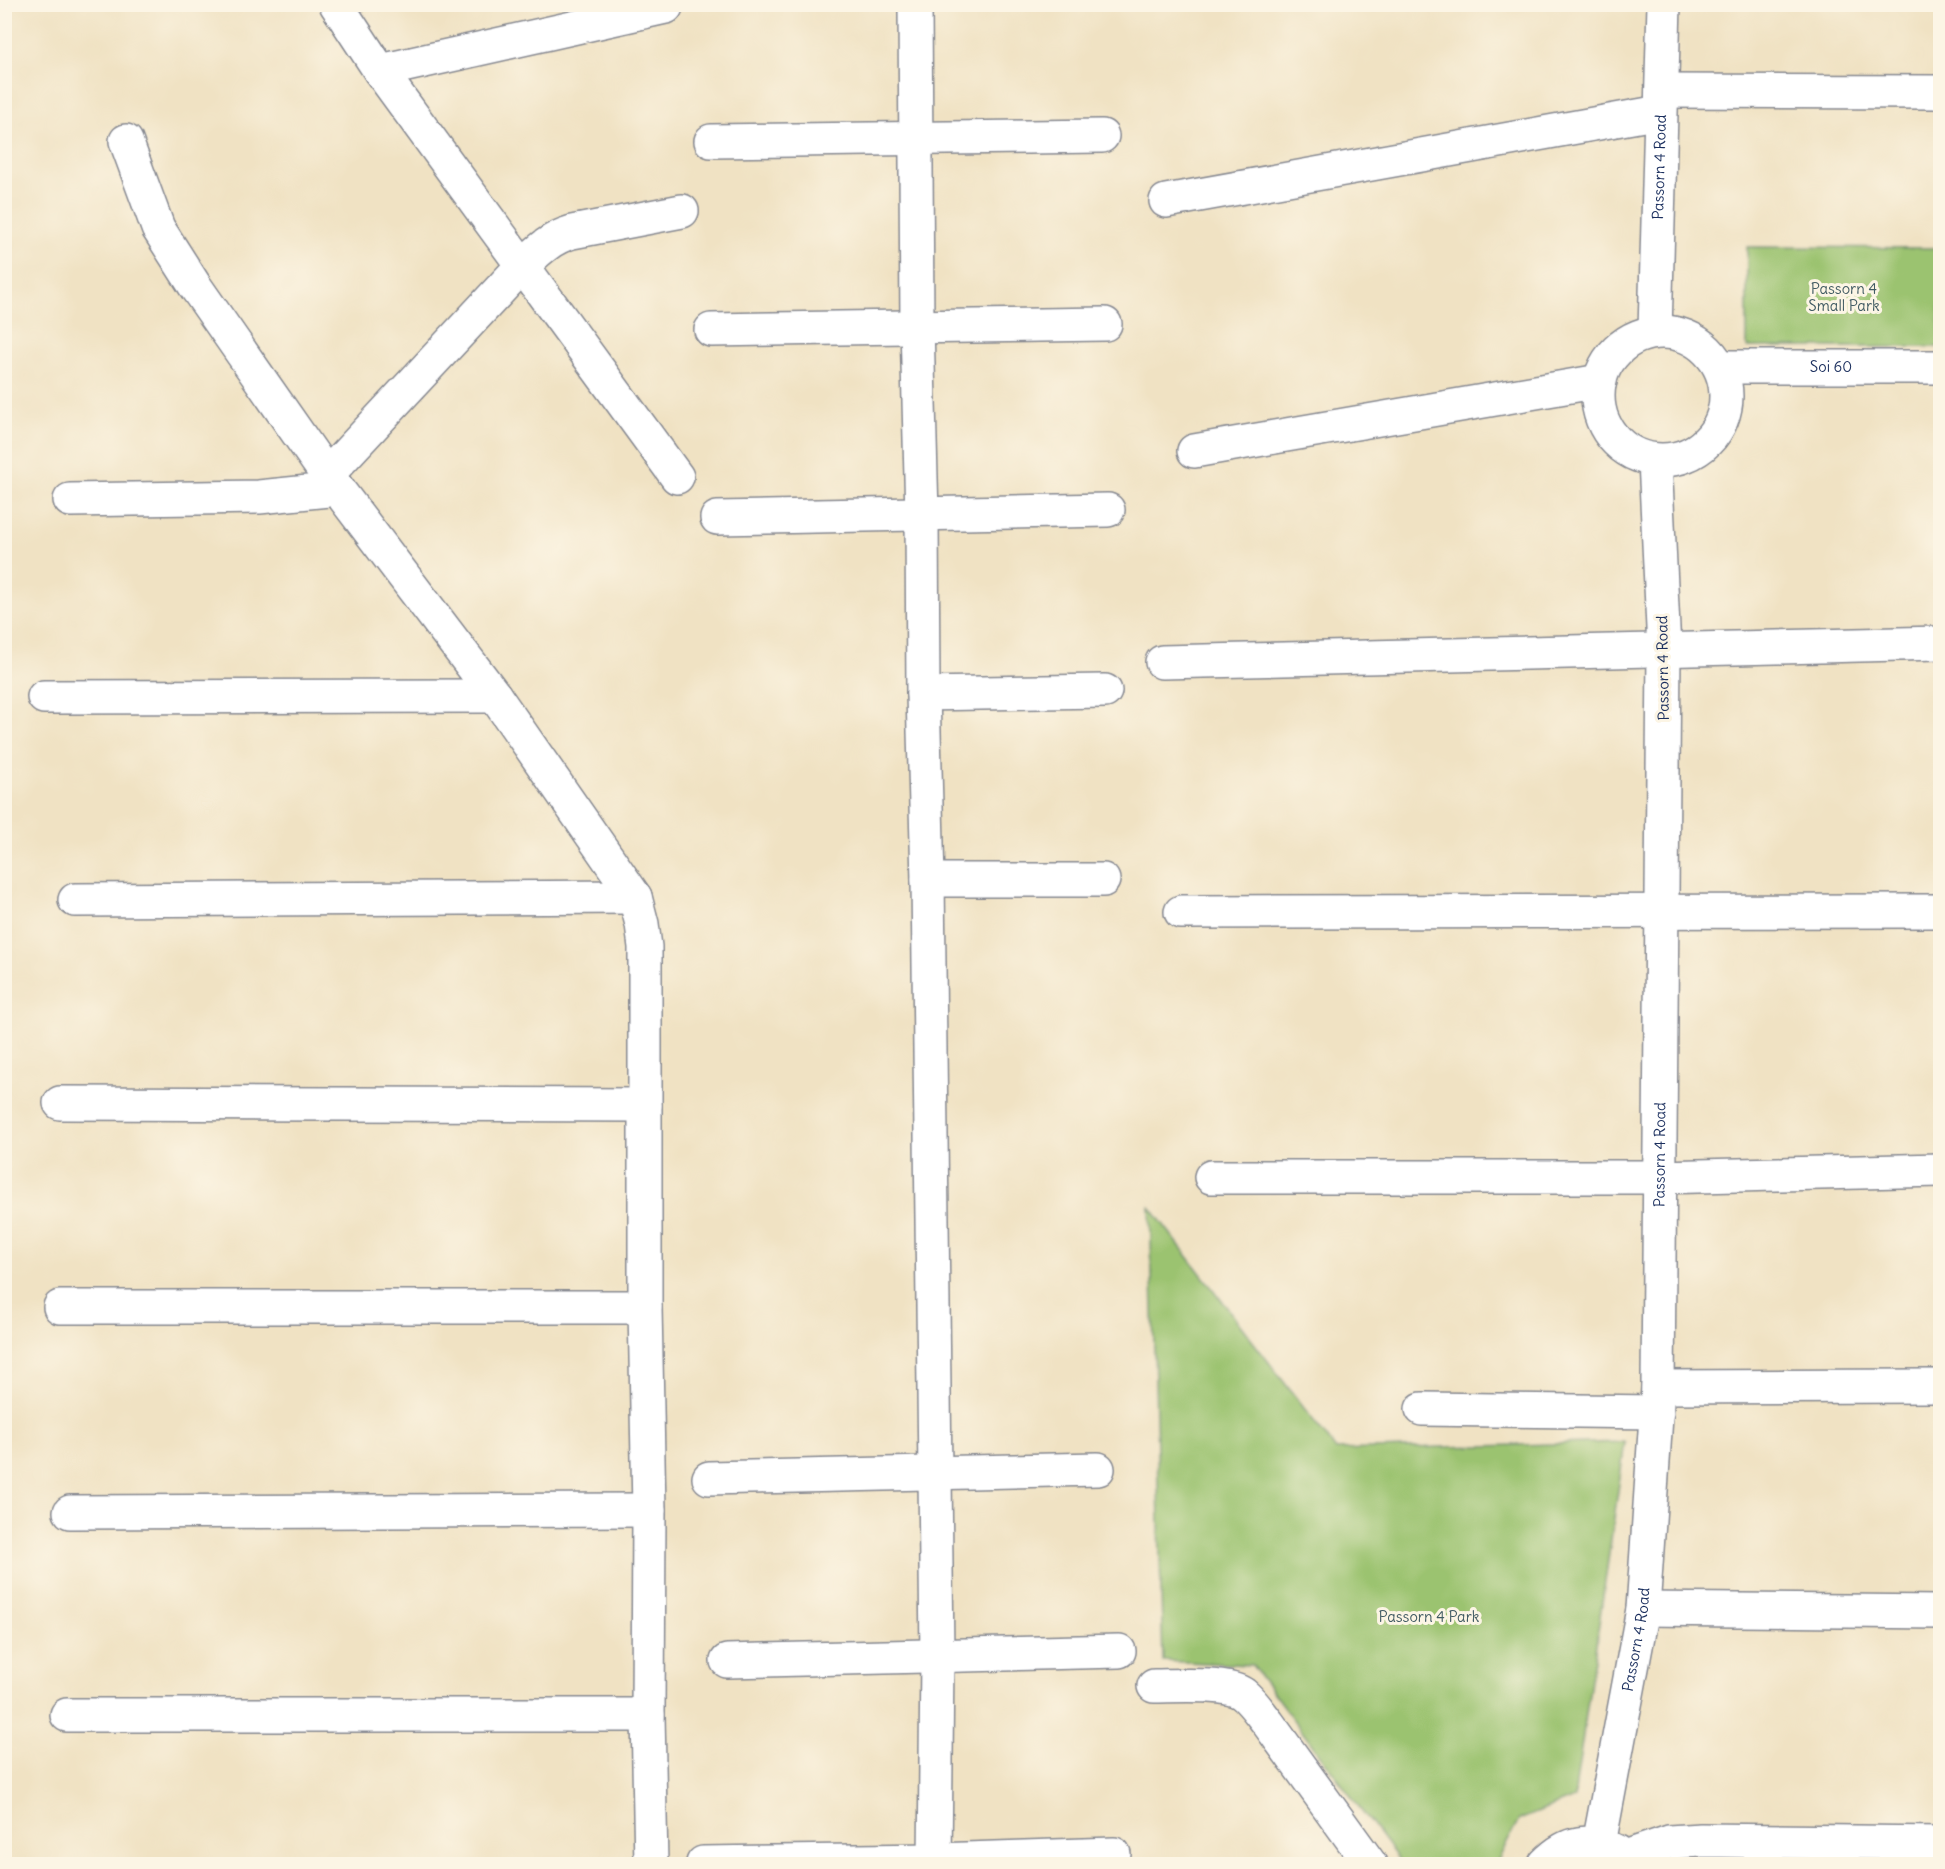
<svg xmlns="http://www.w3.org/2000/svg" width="1945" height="1869" viewBox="0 0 1945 1869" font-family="Delius,sans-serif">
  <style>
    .green { fill: #9bc36f; stroke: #5b7966; stroke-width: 1.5 }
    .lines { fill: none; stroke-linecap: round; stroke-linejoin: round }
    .minor-casing { stroke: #868890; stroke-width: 36 }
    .minor { stroke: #fff; stroke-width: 33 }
    .labels { text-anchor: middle; stroke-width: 6; stroke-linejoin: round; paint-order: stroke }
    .street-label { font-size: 15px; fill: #1b2f5e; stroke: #fcf5e5 }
    .park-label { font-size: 15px; fill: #415b63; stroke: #fcf5e5 }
  </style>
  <rect width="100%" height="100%" fill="#fcf5e5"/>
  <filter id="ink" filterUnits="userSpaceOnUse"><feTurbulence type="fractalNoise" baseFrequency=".0167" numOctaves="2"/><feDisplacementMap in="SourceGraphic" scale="12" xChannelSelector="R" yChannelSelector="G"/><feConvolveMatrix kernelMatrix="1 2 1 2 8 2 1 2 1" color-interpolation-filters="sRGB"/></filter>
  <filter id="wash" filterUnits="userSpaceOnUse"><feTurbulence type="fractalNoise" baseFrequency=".008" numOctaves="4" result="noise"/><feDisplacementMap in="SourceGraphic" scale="24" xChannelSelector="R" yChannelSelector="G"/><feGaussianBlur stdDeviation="1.35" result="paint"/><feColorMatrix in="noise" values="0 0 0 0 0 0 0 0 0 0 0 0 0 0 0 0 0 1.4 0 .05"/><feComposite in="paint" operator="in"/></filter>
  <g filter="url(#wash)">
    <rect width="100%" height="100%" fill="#f0e2c3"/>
    <path class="green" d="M1747,247L1940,248V347H1747Z
      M1150,1207L1336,1450L1625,1442L1574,1798L1519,1820L1496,1864H1402L1252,1665L1163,1661Z"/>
  </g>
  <g filter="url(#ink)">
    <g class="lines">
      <defs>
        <g id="minor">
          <path d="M336,4L380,71L677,477"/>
          <path d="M915,4L917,326L922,515L923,694L928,880L935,1474L937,1657L935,1864"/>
          <path d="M380,71L666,7"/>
          <path d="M1662,91L1940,92"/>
          <path d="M126,141L158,228L195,286L327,475L495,696L635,897L642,924L645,947V1307L649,1510L648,1715L651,1864"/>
          <path d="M711,141L1102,136"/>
          <path d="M1166,201L1660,112"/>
          <path d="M711,330L1105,324"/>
          <path id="s1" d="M1655,331L1664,4"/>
          <circle cx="1662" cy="396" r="64"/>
          <path id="s2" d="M1721,367H1940"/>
          <path d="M1194,451L1600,381"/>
          <path d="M327,475L523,265C538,251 551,238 572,232L682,211"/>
          <path d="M70,500L259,497L338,489"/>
          <path d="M717,518L1108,510"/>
          <path d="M1162,662L1940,643"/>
          <path d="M923,694L1105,691"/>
          <path d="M44,697L495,696"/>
          <path d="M928,880H1103"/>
          <path d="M75,900L635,897"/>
          <path d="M1181,912L1940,911"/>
          <path d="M60,1103L645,1105"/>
          <path d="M1211,1177H1659L1940,1170"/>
          <path d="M60,1307H645"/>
          <path d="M1658,1387L1940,1386"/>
          <path d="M1422,1409L1657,1412"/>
          <path d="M709,1478L1098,1469"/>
          <path d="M70,1512L649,1510"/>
          <path d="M1643,1609L1940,1612"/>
          <path d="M727,1661L1119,1651"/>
          <path d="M1154,1686C1175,1686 1227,1682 1243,1694C1253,1702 1260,1713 1268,1723L1370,1864"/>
          <path d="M67,1715H648"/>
          <path id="s3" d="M1599,1844L1643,1609L1658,1387L1664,649L1655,460"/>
          <path d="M1625,1857L1669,1842L1701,1840L1940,1843"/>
          <path d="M703,1863L935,1860L1114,1854"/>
          <path d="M1545,1864C1568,1840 1589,1838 1618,1852"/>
        </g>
      </defs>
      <use href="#minor" class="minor-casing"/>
      <use href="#minor" class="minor"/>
    </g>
  </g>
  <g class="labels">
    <g class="street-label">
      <text dy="5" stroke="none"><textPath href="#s1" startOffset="164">Passorn 4 Road</textPath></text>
      <text dy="5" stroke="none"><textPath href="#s2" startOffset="110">Soi 60</textPath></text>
      <text transform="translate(1663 668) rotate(-91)" y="5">Passorn 4 Road</text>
      <text dy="5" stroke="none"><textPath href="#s3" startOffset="694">Passorn 4 Road</textPath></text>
      <text dy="5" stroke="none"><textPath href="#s3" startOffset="208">Passorn 4 Road</textPath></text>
    </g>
    <g class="park-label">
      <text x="1844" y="294">Passorn 4<tspan x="1844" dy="17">Small Park</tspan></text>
      <text x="1429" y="1622">Passorn 4 Park</text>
    </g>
  </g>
  <rect width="1945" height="1869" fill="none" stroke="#fcf5e5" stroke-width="24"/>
</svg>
